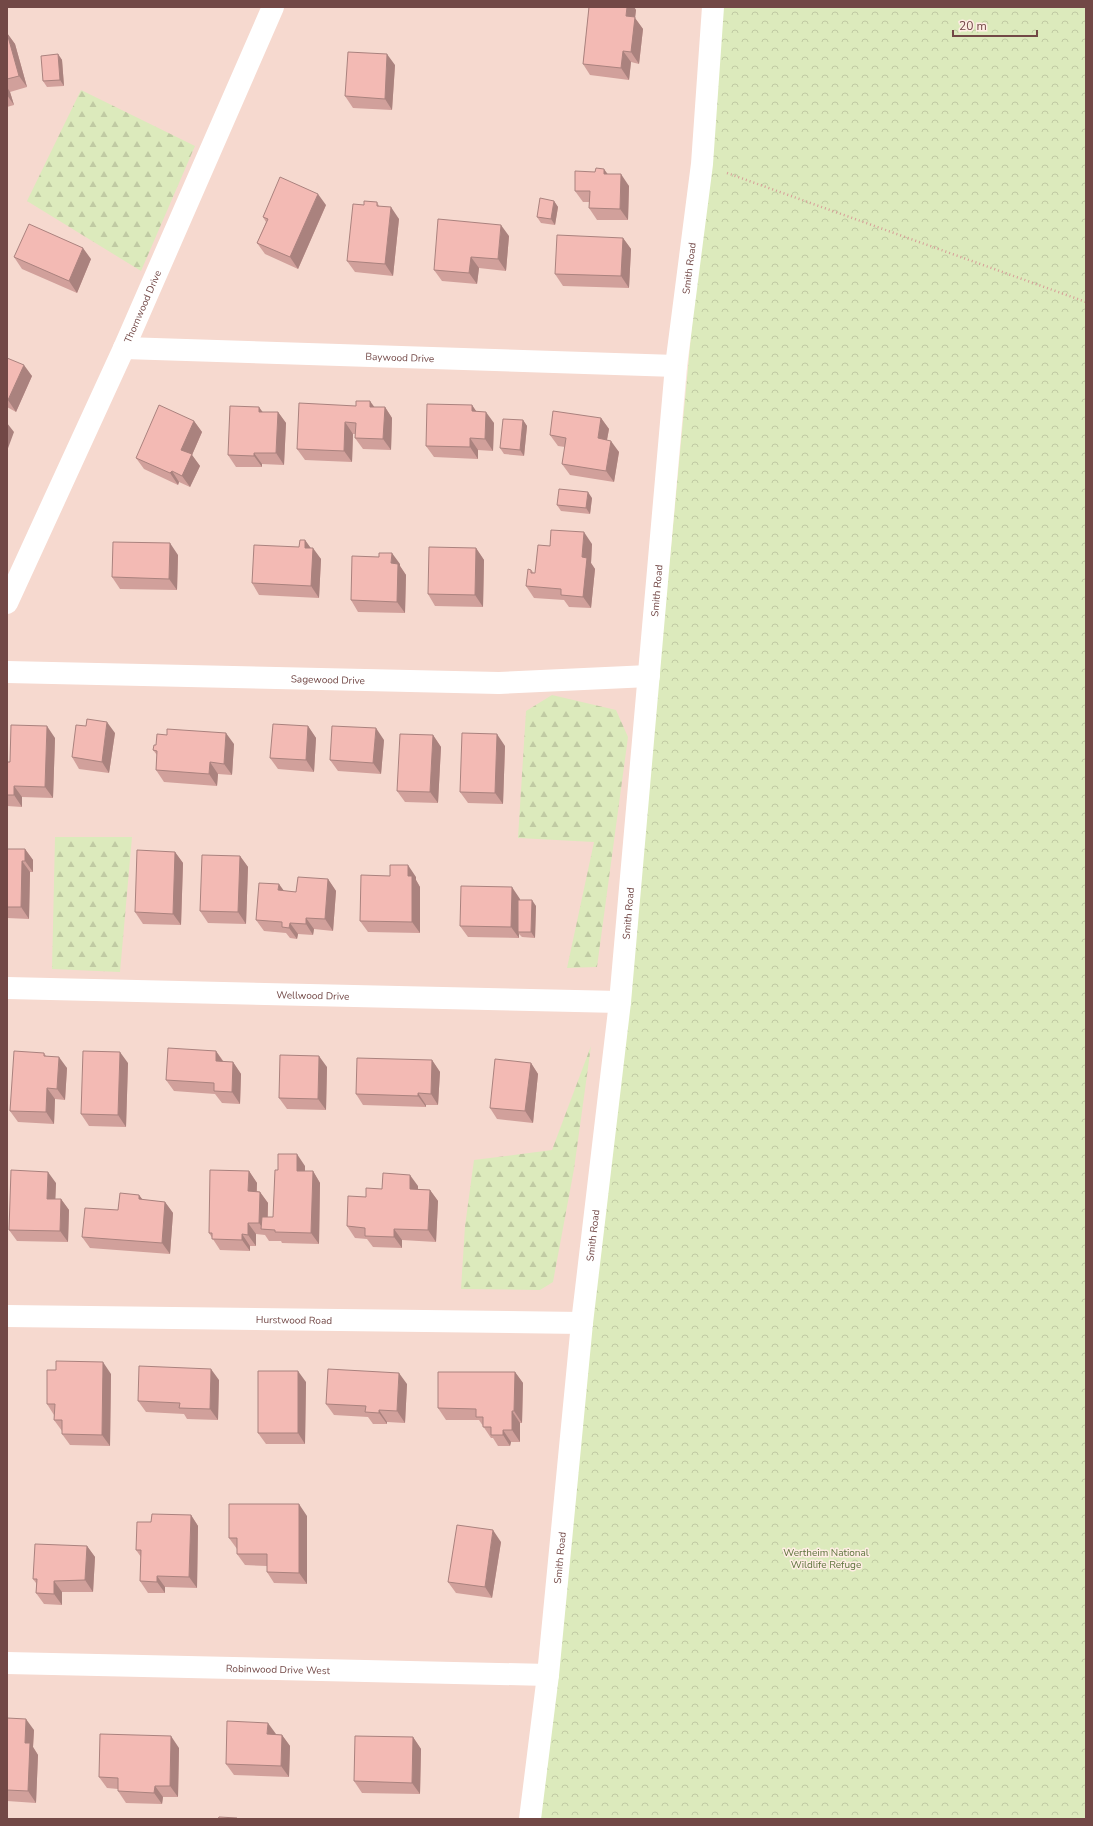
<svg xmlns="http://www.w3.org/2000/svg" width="1093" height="1826" viewBox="0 0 1093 1826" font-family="'Nunito Sans',sans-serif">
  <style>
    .residential { fill: #f6d9cf }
    .forest { fill: url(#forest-firs) }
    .park { fill: url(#park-crowns) }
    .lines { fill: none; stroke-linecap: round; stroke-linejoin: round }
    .path { stroke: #d79e98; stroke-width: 2.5; stroke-dasharray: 1 3; stroke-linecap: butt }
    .street { stroke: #fff; stroke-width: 22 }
    .wall { fill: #d1a09b }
    .shaded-wall { fill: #aa827e }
    .building { fill: #f3bab4; stroke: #aa827e }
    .labels { text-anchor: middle; stroke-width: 3; stroke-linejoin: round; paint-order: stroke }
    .street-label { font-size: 10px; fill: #724846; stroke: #ffece4 }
    .park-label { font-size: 10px; fill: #5d733c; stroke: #ffece4 }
  </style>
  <defs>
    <pattern id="forest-firs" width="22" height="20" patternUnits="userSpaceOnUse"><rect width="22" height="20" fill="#dceabc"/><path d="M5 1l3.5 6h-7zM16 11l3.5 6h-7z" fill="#c0caa3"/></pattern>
    <pattern id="park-crowns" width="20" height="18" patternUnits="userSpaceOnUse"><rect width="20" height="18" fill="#dceabc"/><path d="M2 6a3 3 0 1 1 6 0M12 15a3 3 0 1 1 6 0" fill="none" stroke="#c0caa3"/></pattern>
  </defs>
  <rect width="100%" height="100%" fill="#fde7dd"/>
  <path class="residential" d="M7,7H713L530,1819H7Z"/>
  <path class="forest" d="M81,90L195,146L141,271L27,201Z
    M552,695L616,710L628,737L597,967L567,968L594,842L518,838L526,711Z
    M55,837H132L120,972L52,969Z
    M591,1046L574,1169L553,1282L540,1290L461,1289L465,1226L474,1160L552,1150Z"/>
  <path class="park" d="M722,7H1086V1819H536L635,852L670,558Z"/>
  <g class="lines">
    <path class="path" d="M727,173L1086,302"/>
    <g class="street">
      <path id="s1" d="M124,348L676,366"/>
      <path id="s2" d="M7,603L124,348L273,7"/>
      <path id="s3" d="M7,672L499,683L649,676"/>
      <path id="s4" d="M7,988L620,1002"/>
      <path id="s5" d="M7,1316L582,1323"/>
      <path id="s6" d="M7,1663L548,1675"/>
      <path id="s7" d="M530,1819L548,1675L582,1323L620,1002L676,366L702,164L713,7"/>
    </g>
  </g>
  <path class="wall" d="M398,7H406L399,8Z
    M589,7H634L636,10L635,18L643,29L639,64L631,62L629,80L590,75L583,64Z
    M7,33L15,44L27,87L10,92L14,105L7,107Z
    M58,54L62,60L64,86L47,87L43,81Z
    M395,65L392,110L353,108L345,96Z
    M608,174L629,186L628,220H597L589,208V202H583L575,191Z
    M554,201L558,207L555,225L541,223L537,217Z
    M377,202L379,206L399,219L393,276L355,272L347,261L364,205Z
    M326,205L298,269L265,254L257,243L266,222L263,217Z
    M509,236L506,271L479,268L477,284L442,281L434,270Z
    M623,238L631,249L629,288L563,286L555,274Z
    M14,257L91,259L77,293L22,269Z
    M7,358L32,376L16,412L7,407Z
    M472,405L476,411L494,423L493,451L478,450V459L434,457L426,446Z
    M374,407H385L392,418L391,450L363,449L355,438V434H353L352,462L305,460L297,449Z
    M263,412H278L286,423L284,465L262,464V467H236L228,455Z
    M601,418L609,429L607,440L619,452L614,482L570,475L562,464L565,447L558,446L550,435Z
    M523,420L527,426L524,456L504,454L500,448Z
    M194,421L202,432L192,455L200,466L190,487L179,482L178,485L144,469L136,458Z
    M592,498L590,514L561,511L557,505Z
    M305,540L310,548L321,559L319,598L259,595L252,583L299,547Z
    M592,544L591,563L595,569L591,608L569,607L564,600L534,598L526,586L531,570L534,573H535L550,546Z
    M476,548L484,560L483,607L435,606L428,594Z
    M178,555L177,590L120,589L112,577Z
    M400,564V566L406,575L405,613L358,612L351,600Z
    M308,726L316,738L314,772L278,769L270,758Z
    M115,733L109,773L79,769L72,757Z
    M167,735L234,744L232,775L218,774L217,786L164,782L156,770L157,755L153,750L156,745Z
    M433,735L441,747L438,803L405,802L397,791Z
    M55,738L53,798L22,797V807L7,806V762H10Z
    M384,740L381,774L338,771L330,760Z
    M505,746L503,804L468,803L460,792Z
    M7,849H25L33,860V872H30L29,919L7,918Z
    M175,852L183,863L181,925L143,924L135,912Z
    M240,856L248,867L246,924L208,923L200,911Z
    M416,877V880L420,887V933L368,932L360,921Z
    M328,879L336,891L333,931L314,929L313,935L298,934L297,939L290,938L286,933L264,931L256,920L283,891L296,892Z
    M520,899V900L536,906L535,938L522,937L519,934V938L468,937L460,926Z
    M216,1051L224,1062H233L241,1074L240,1104L222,1103L215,1094L174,1091L166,1080Z
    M44,1053L46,1056L67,1068L65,1100L55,1099L54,1124L18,1122L10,1111Z
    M432,1060L440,1072L438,1105H426V1107L363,1105L356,1094Z
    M128,1063L126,1127L89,1126L81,1114Z
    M531,1063L538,1074L533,1123L497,1119L490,1108Z
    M327,1067L326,1110L287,1109L279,1098Z
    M305,1166V1171H313L320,1183L319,1244L282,1243L281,1241H269L265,1235L256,1234V1246H250V1251L220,1250L209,1233L249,1171L257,1183V1191L260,1192L268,1203V1217H273L278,1170Z
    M56,1183L55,1199H61L69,1210L68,1242L17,1241L9,1230Z
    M418,1186V1189L430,1190L438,1201L436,1242L402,1240V1248L373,1247L367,1239L355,1238L347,1226L366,1197L382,1189Z
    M139,1195L143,1200L165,1202L173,1213L170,1254L90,1248L82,1237Z
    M515,1372L523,1383L522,1423H520V1442H511L510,1446H498L493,1438H491L479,1420H446L438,1408Z
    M111,1374L110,1446L70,1445L62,1434V1431L54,1420V1415L47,1404Z
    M219,1380L218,1420L187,1419L184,1414L146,1412L138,1401Z
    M306,1382L305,1444H266L258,1433Z
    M407,1384L405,1423L387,1422V1424H373L368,1417L334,1415L326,1404Z
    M191,1515L198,1526L197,1588L165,1587V1593H148L140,1581L141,1557L136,1550L151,1522Z
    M307,1516V1584L274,1583L267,1572V1566L245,1565L237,1554V1549L229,1538Z
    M501,1542L492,1598L456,1593L448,1582Z
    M87,1546L95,1557L93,1592H62V1605L44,1604L36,1593V1583L33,1579Z
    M7,1718L34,1730L33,1747L38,1755L36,1803L7,1801Z
    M276,1734L282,1735L290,1746L289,1777L234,1775L226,1764Z
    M413,1737L421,1749L420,1794L362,1793L354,1781Z
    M179,1748L178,1797H163L162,1804L126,1803L118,1791V1789L107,1788L99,1777Z"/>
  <path class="shaded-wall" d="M627,7H634L636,10L635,18L643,29L639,64L631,52L626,16Z
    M7,33L15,44L27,87L19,76Z
    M623,51L631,62L629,80L621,68Z
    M58,54L62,60L64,86L60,80Z
    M387,54L395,65L392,110L385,99Z
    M7,87L10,92L14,105L7,95Z
    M604,169L612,180L604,174Z
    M621,174L629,186L628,220L620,209Z
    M318,194L326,205L298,269L290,257Z
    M554,201L558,207L555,225L551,219Z
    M391,207L399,219L393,276L385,264Z
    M501,225L509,236L506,271L498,259Z
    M623,238L631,249L629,288L621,276Z
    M83,248L91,259L77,293L69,281Z
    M471,257L479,268L477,284L469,273Z
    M24,365L32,376L16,412L8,400Z
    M370,401L378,412L370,407Z
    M472,405L480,417L472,411Z
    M259,407L267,418L259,412Z
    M385,407L392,418L391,450L383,439Z
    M278,412L286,423L284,465L276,453Z
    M486,412L494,423L493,451L485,439Z
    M601,418L609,429L605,450L598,438Z
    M523,420L527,426L524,456L520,450Z
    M194,421L202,432L192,455L200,466L190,487L182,476L181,450Z
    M345,422L353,434L352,462L344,451Z
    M7,423L14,432L7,451Z
    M470,438L478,450V459L470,447Z
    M611,441L619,452L614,482L606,471Z
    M254,453L262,464V467L254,456Z
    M172,471L179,482L178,485L170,473Z
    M588,492L592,498L590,514L586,508Z
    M584,532L592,544L591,563L595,569L591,608L583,597L582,557Z
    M305,540L313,551V548L321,559L319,598L311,586L305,548Z
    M170,543L178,555L177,590L169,579Z
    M476,548L484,560L483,607L475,595Z
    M392,553L400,564V566L406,575L405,613L397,602L391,563Z
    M107,722L115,733L109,773L102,762Z
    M47,726L55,738L53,798L45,787Z
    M308,726L316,738L314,772L306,760Z
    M376,728L384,740L381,774L373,763Z
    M226,733L234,744L232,775L224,764Z
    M497,734L505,746L503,804L495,793Z
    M433,735L441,747L438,803L430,792Z
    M210,762L218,774L217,786L209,774Z
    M14,786L22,797V807L14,795Z
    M25,849L33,860V872L25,861Z
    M175,852L183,863L181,925L173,914Z
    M240,856L248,867L246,924L238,912Z
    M22,861L30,872L29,919L21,907Z
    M408,865L416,877V880L420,887V933L412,922L408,876Z
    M328,879L336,891L333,931L325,919Z
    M279,884L287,895L278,890Z
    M512,887L520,899L519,932H518L519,934V938L511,927Z
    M532,900L536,906L535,938L531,932Z
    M306,918L314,929L313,935L306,924Z
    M290,923L298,934L297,939L289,928Z
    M216,1051L224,1063L216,1061Z
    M120,1052L128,1063L126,1127L118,1115Z
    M319,1056L327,1067L326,1110L318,1099Z
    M59,1057L67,1068L65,1100L57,1089Z
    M432,1060L440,1072L438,1105L431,1094Z
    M233,1062L241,1074L240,1104L232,1092Z
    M531,1063L538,1074L533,1123L525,1111Z
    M47,1088L55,1099L54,1124L46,1112Z
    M418,1093L426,1105V1107L418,1096Z
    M297,1154L305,1166V1182L297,1171Z
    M249,1171L257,1183L256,1202L248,1191Z
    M313,1171L320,1183L319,1244L311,1233Z
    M48,1172L56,1183L55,1210L47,1199Z
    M410,1175L418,1186V1200L410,1189Z
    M430,1190L438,1201L436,1242L428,1230Z
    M260,1192L268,1203L267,1230H264L259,1223Z
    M139,1195L147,1206L139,1199Z
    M61,1199L69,1210L68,1242L60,1231Z
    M165,1202L173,1213L170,1254L162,1243Z
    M248,1223L256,1234V1246L248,1235Z
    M394,1229L402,1240V1248L394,1237Z
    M242,1234L250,1246V1251L242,1240Z
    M103,1362L111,1374L110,1446L102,1435Z
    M211,1369L219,1380L218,1420L210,1409Z
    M298,1371L306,1382L305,1444L298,1433Z
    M515,1372L523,1383L522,1423L514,1411Z
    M399,1373L407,1384L405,1423L397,1411Z
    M379,1410L387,1422V1424L379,1413Z
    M512,1411L520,1423V1442L512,1430Z
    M503,1430L511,1442L510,1446L503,1435Z
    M299,1504L307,1516V1584L299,1573Z
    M191,1515L198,1526L197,1588L189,1577Z
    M493,1530L501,1542L492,1598L485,1587Z
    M87,1546L95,1557L93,1592L85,1580Z
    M157,1576L165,1587V1593L157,1582Z
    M54,1581L62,1592V1605L54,1594Z
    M26,1719L34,1730L33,1747L38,1755L36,1803L28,1791L25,1743Z
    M268,1723L276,1734L275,1745L267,1734Z
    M282,1735L290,1746L289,1777L281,1766Z
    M171,1736L179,1748L178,1797L170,1786Z
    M413,1737L421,1749L420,1794L412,1783Z
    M155,1786L163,1797L162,1804L154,1793Z"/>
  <path class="building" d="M589,7H627L626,16L635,17L631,52L623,51L621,68L583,64Z
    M7,33L19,76L7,79Z
    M348,52L387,54L385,99L345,96Z
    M58,54L60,80L43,81L41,56Z
    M596,168L604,169V174H621L620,209L589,208L590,191H575V171L595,172Z
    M280,177L318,194L290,257L257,243L268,219L263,217Z
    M540,198L554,201L551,219L537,217Z
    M364,201L377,202V206L391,207L385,264L347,261L353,204L364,205Z
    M438,219L501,225L498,259L471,257L469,273L434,270Z
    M29,224L83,248L69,281L14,257Z
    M557,235L623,238L621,276L555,274Z
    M7,358L24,365L8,400H7Z
    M356,401H370V407H385L383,439L355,438L356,423L345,422L344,451L297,449L299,403L356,406Z
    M427,404L472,405V411L486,412L485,439L470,438V447L426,446Z
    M159,405L194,421L181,450L192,454L182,476L172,471L170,473L136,458Z
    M230,406L259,407V412H278L276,453H254V456L228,455Z
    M553,411L601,418L598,438L611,441L606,471L562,464L566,438L550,435Z
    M503,419L523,420L520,450L500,448Z
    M559,489L588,492L586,508L557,505Z
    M551,530L584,532L582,557L587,558L583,597L561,595V589L526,586L528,569L531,570V573H535L538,545L550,546Z
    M300,540H305V548H313L311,586L252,583L254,545L299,547Z
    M113,542L170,543L169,579L112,577Z
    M429,547L476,548L475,595L428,594Z
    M379,553H392L391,563L398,564L397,602L351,600L352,556L379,557Z
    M87,719L107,722L102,762L72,757L76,725L86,726Z
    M273,724L308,726L306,760L270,758Z
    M11,725L47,726L45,787L14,786V795H7V762H10Z
    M332,726L376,728L373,763L330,760Z
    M167,729L226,733L224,764L210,762L209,774L156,770L157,751L153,750L154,745H156L157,734L167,735Z
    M462,733L497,734L495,793L460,792Z
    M400,734L433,735L430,792L397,791Z
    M7,849H25V861H22L21,907H7Z
    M137,850L175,852L173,914L135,912Z
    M202,855L240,856L238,912L200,911Z
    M390,865H408V876H412V922L360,921L361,875L390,876Z
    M298,877L328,879L325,919L306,918V924L290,923L289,928L282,927V922L256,920L259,883L279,884L278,890L296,892Z
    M461,886L512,887L511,927L460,926Z
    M518,900H532L531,932H518Z
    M168,1048L216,1051V1061L233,1062L232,1092L214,1091V1083L166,1080Z
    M14,1051L44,1053V1056L59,1057L57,1089L47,1088L46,1112L10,1111Z
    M83,1051L120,1052L118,1115L81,1114Z
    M280,1055L319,1056L318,1099L279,1098Z
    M357,1058L432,1060L431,1094L418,1093V1096L356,1094Z
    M495,1059L531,1063L525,1111L490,1108Z
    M278,1154H297V1171H313L311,1233L275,1232V1230L261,1229L262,1217H273L275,1170H278Z
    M11,1170L48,1172L47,1199H61L60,1231L9,1230Z
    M210,1170L249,1171L248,1191L260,1192L259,1223H248V1235L242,1234V1240L212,1239V1233H209Z
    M383,1173L410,1175V1189L430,1190L428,1230L394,1229V1237L365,1236V1228L347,1226L348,1196L366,1197V1188L382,1189Z
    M120,1193L139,1195V1199L165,1202L162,1243L82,1237L85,1208L118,1210Z
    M56,1361L103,1362L102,1435L62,1434V1420H54L55,1404H47V1370H56Z
    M139,1366L211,1369L210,1409L179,1408L180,1403L138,1401Z
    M328,1369L399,1373L397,1411L379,1410V1413L365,1412L366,1406L326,1404Z
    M258,1371H298V1433H258Z
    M438,1372H515L514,1411H512V1430H503V1435H491V1427H483V1417H476V1409L438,1408Z
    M229,1504H299V1573L267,1572V1554H237V1538H229Z
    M152,1514L191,1515L189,1577L157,1576V1582L140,1581L141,1550H136L137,1522H151Z
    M457,1525L493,1530L485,1587L448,1582Z
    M35,1544L87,1546L85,1580L54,1581V1594L36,1593L37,1579H33Z
    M7,1718L26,1719L25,1743H30L28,1791L7,1790Z
    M227,1721L268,1723L267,1734L282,1735L281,1766L226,1764Z
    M100,1734L171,1736L170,1786H155L154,1793L118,1791V1778L99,1777Z
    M355,1736L413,1737L412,1783L354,1781Z
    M219,1817L237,1818V1819H218Z"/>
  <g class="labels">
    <g class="street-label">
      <text dy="4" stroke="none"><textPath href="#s7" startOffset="1559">Smith Road</textPath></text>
      <text dy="4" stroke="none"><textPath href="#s2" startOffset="326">Thornwood Drive</textPath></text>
      <text dy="4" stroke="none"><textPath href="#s1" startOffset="276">Baywood Drive</textPath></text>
      <text dy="4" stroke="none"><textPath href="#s7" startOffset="1235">Smith Road</textPath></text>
      <text dy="4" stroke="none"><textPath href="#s3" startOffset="321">Sagewood Drive</textPath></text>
      <text dy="4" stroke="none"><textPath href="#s7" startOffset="911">Smith Road</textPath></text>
      <text dy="4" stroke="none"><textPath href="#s4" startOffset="306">Wellwood Drive</textPath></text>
      <text dy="4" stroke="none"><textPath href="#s7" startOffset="587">Smith Road</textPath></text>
      <text dy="4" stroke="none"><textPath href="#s5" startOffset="287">Hurstwood Road</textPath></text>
      <text dy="4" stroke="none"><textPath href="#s7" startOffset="263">Smith Road</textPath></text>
      <text dy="4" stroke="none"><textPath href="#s6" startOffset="271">Robinwood Drive West</textPath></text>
    </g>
    <g class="park-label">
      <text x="826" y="1556">Wertheim National<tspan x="826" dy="12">Wildlife Refuge</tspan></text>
    </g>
  </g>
  <rect width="1093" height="1826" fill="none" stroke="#724846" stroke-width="16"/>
  <path d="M953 30v6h84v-6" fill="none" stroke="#724846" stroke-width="2"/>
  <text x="959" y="30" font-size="12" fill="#724846" stroke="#ffece4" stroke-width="3" paint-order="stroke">20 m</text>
</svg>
